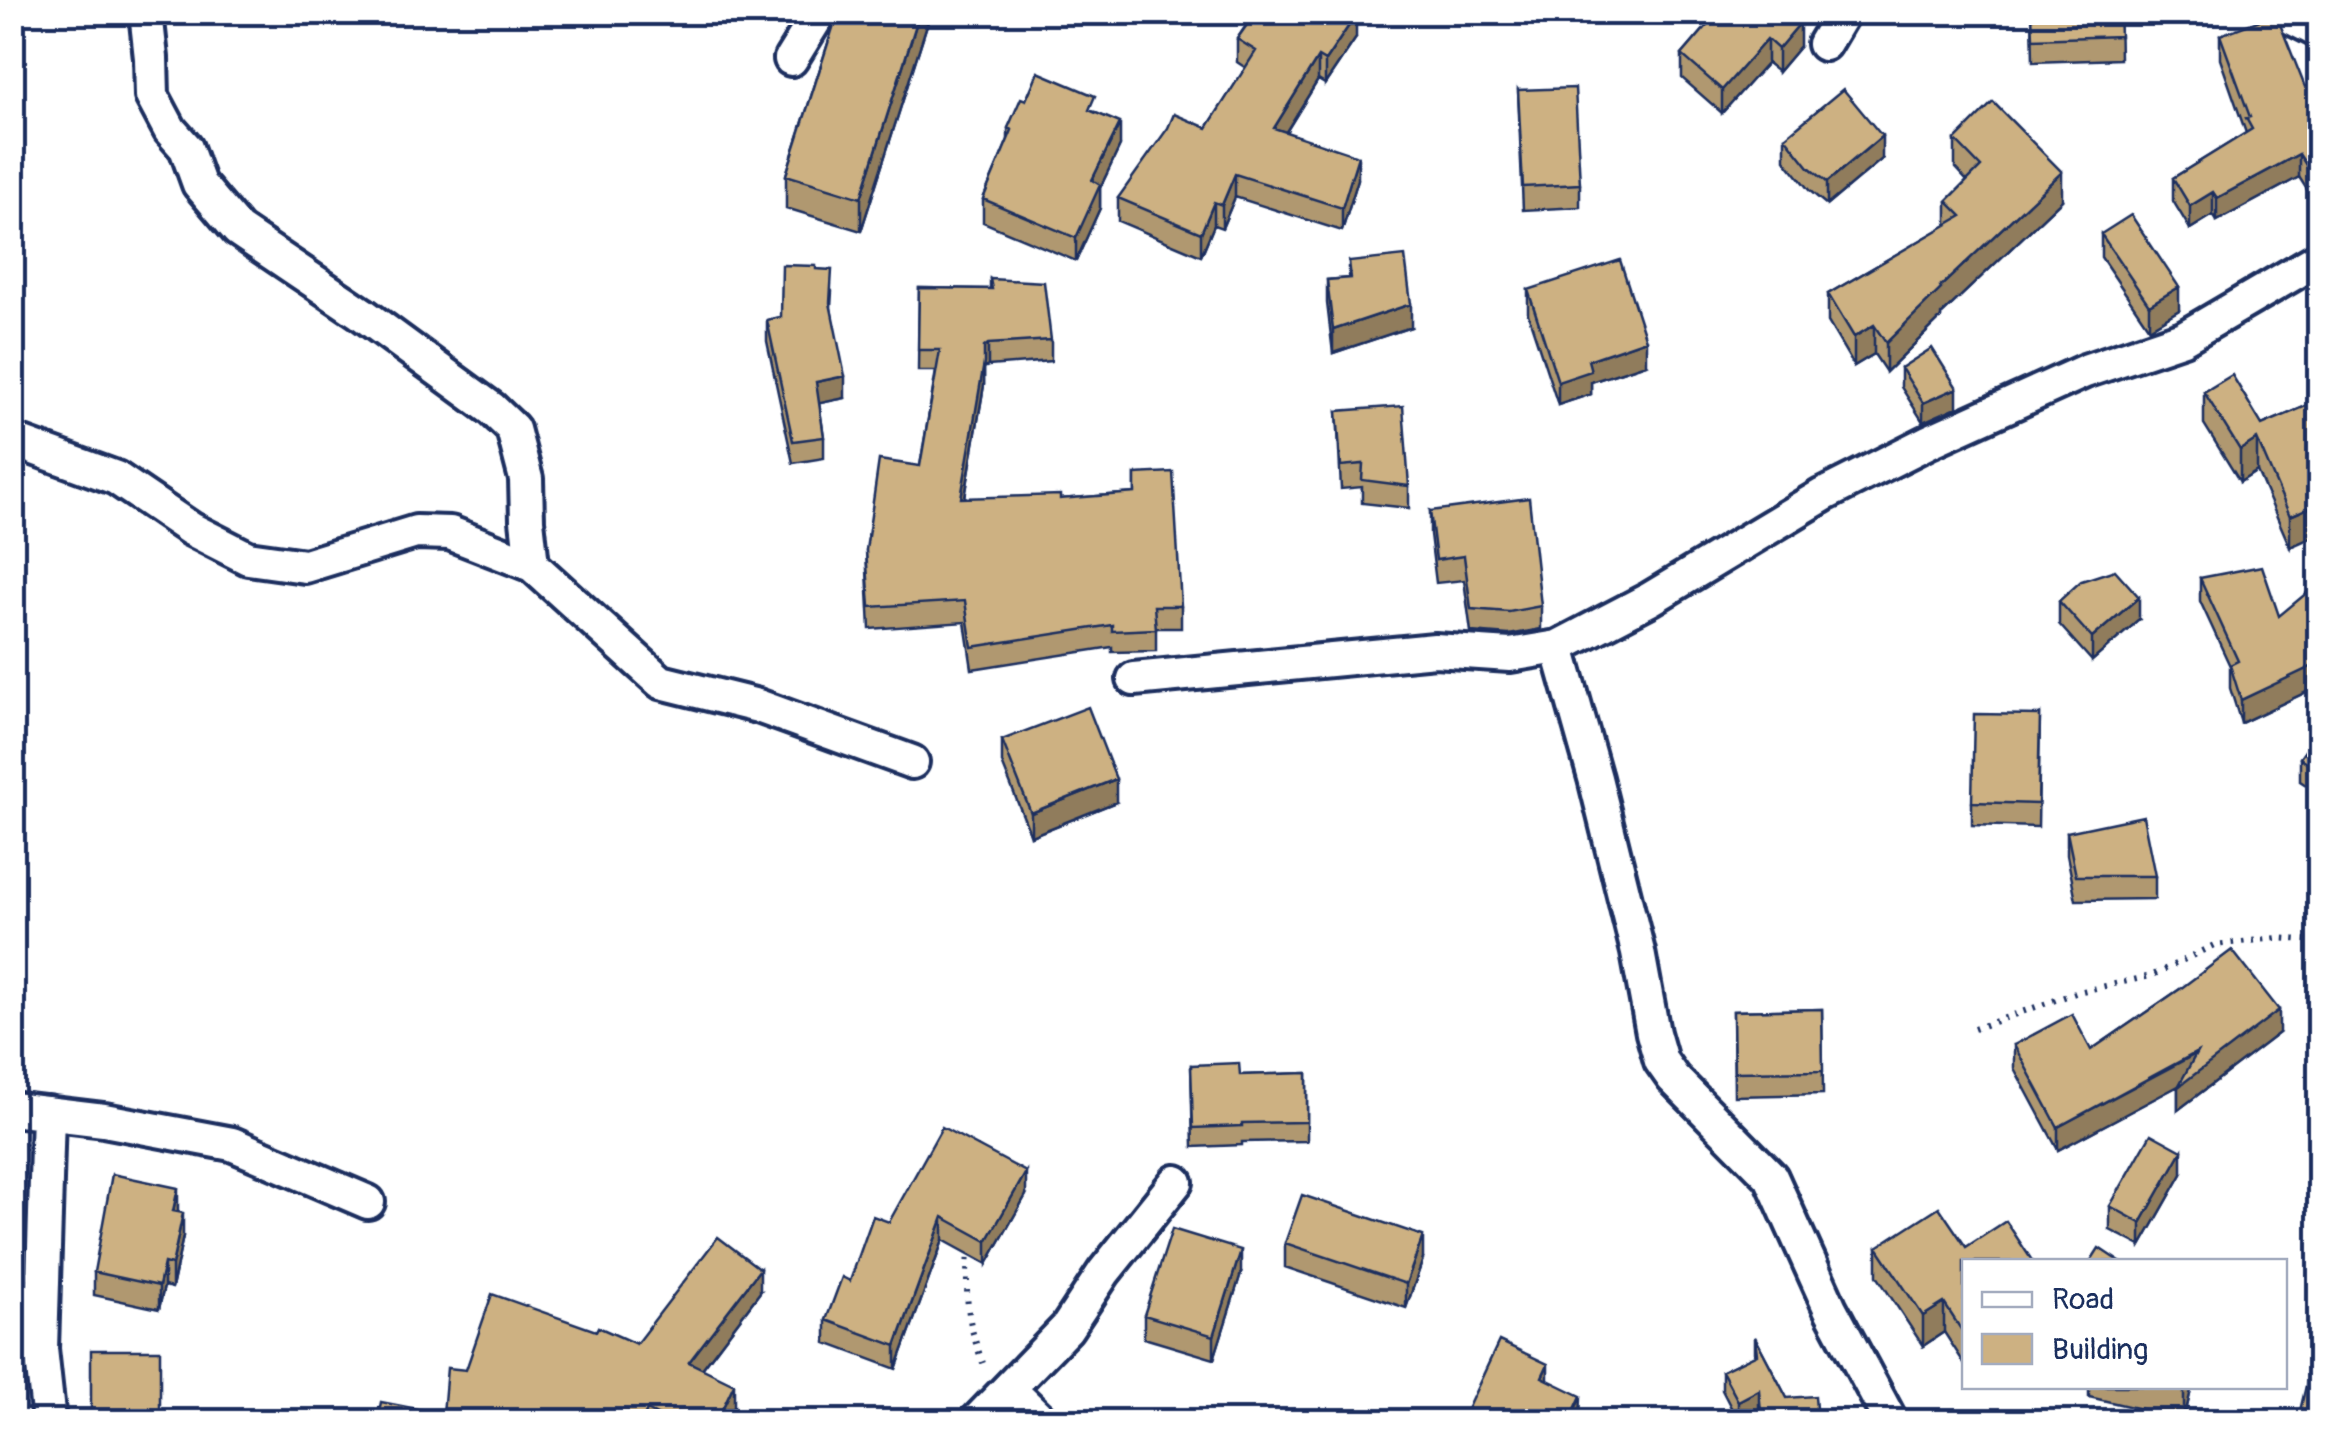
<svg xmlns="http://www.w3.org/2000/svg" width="2332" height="1434" viewBox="0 0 2332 1434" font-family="Pangolin,sans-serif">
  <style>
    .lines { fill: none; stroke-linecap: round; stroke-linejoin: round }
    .street-casing { stroke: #1b2f5e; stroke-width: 40 }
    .path { stroke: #1b2f5e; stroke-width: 6; stroke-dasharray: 2.5 8; stroke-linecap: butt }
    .street { stroke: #fff; stroke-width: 32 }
    .wall { fill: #b09870; stroke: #1b2f5e; stroke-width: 2.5 }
    .shaded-wall { fill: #907c5b; stroke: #1b2f5e; stroke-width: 2.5 }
    .building { fill: #cdb182; stroke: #1b2f5e; stroke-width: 2.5 }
  </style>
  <rect width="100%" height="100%" fill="#fff"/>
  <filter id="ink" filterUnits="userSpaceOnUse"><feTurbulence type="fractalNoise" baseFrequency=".01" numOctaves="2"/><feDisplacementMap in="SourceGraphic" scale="20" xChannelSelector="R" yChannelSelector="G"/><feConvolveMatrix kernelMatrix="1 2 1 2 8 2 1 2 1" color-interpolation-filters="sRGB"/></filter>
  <g filter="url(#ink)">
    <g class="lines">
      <defs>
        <path id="street" d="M146,12L151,58L152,96L170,130L186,148L199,184L238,230L361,313L492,409L513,429L526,479L527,520L532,565
          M2281,12L2320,32
          M1824,44L1843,12
          M791,59L820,12
          M12,440L116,478L191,529L248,558L305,566L416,532L450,533L532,565L661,682L758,706L912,762
          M1558,647L1595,778L1638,952L1653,1033L1661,1061L1673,1078L1771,1177L1830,1308L1891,1422
          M1134,679L1435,650L1510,655L1558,647L1650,599L1823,495L1930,441L2085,371L2183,338L2320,258
          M12,1109L104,1120L232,1144L368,1202
          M48,1113L41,1349L49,1422
          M1009,1389L1043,1422
          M976,1422L1067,1328L1104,1272L1176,1182"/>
      </defs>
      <use href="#street" class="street-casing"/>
      <path class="path" d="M1974,1029L2078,992L2151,976L2214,945L2277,938L2320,941
        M968,1248C966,1297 965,1317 983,1363"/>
      <use href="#street" class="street"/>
    </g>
    <path class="wall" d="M838,12H931L861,231L786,208V175Z
      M1247,12H1352L1356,38L1325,84L1318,80L1286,132L1358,179L1342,231L1235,197L1222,228L1214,225L1201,256L1118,221V198L1207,128L1246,68L1237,62V39L1247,24Z
      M1714,12H1789L1800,46L1778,72L1767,63L1722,113L1682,78V55L1716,15Z
      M2032,12H2119L2120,59L2033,62Z
      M2220,35L2305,87L2320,79V210L2299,177L2217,221L2213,215L2190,229L2173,201V178L2246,133L2220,59Z
      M1518,90L1580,184V207L1523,210Z
      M1026,100L1095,112L1120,146L1100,188V208L1076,261L983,222V199L1008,140V128Z
      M1785,137L1882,159L1827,205L1809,190L1785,160Z
      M1955,140L2062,200L1941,315V318L1886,372L1874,354L1854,366L1828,322V294L1947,225V201L1967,181L1955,168Z
      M2101,234L2179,310L2149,328L2101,257Z
      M1349,262L1411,327L1333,353L1327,303V280L1349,278Z
      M816,269L832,291L831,308L845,398L819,403L824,437V458L793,463L767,341V320L781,317Z
      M990,279L1051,340V361L988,366L984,368V385L965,498L1060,499L1135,493V474L1181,606V628H1156V651L1112,652V647L972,669L965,622L870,629L866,550L920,466L936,371H918L919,288L990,289Z
      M1528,290L1646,364L1591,382V394L1558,405L1528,314Z
      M1901,368L1957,407L1923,422L1901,387Z
      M2204,392L2262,425L2320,400L2290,547L2257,471L2240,482L2204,424Z
      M1337,411L1409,486V508L1362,503V487L1341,489Z
      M1430,511L1541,606V629L1509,635L1471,632L1464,580L1436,583L1430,534Z
      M2200,578L2279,616L2313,689L2241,723L2230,688V666L2200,601Z
      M2059,601L2139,620L2092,661L2059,624Z
      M2040,715L2038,827L1972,825V802Z
      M2320,730V794L2300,781V758Z
      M1002,740L1116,802L1031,836L1002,763Z
      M2067,832L2155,876V899L2076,900L2067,855Z
      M2180,989L2279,1033L2178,1110V1086L2058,1150L2014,1068V1045L2091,1050Z
      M1822,1009L1823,1094L1734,1096L1733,1011Z
      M1191,1065L1240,1075L1307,1073V1141L1242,1142V1145L1193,1147Z
      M2320,1095V1158L2315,1159L2309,1120V1096Z
      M2182,1174L2141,1246L2110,1230V1206Z
      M1026,1195L987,1264L943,1240L896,1369L826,1343V1320L889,1222Z
      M178,1212L183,1236L172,1288L164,1286L159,1309L94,1295V1272Z
      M1285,1243L1423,1259L1406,1308L1285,1267Z
      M1877,1247L1964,1262V1363L1944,1332L1923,1346L1877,1276Z
      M1241,1273L1214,1359L1144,1338V1315Z
      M760,1292L702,1369L734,1407L727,1422H377L443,1414L466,1370L636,1344Z
      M1755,1337L1787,1398L1817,1422H1760L1759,1410L1738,1421L1722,1390V1371L1755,1355Z
      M2089,1386H2192L2184,1419L2089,1397Z"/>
    <path class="shaded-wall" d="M920,12H931L861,231V198Z
      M1356,15V38L1325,84V61Z
      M1800,23V46L1778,72V49Z
      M1767,39V63L1722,113V90Z
      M1318,57V80L1274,151V128Z
      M1120,123V146L1100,188V208L1076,261V238L1092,180Z
      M1882,136V159L1827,205V182Z
      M2299,154V177L2217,221V198Z
      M1358,156V179L1342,231V208Z
      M2062,172V200L1941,315V318L1886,372V343L1940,287Z
      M1235,174V197L1222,228V205Z
      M2213,192V215L2190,229V206Z
      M1214,202V225L1201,256V233Z
      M2179,287V310L2149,328V305Z
      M1411,304V327L1333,353V330Z
      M1874,325V354L1854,366V337Z
      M1646,340V364L1591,382V394L1558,405V382L1588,360Z
      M988,344V366L984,368V385L961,520V498L984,347Z
      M845,376V398L816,404V382Z
      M1957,388V407L1923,422V403Z
      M2257,439V471L2240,482V450Z
      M2320,503V534L2290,547V516Z
      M2139,597V620L2092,661V638Z
      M2320,661V684L2313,689L2241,723V700Z
      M1116,779V802L1031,836V813Z
      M2279,1010V1033L2178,1110V1087L2182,1084L2058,1150V1127Z
      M2182,1151V1174L2141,1246V1223Z
      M1026,1172V1195L987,1264V1241Z
      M178,1188V1211L173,1234V1211Z
      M183,1213V1236L172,1288V1265Z
      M943,1217V1240L896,1369V1346Z
      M1423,1236V1259L1406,1308V1284Z
      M1241,1250V1273L1214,1359V1336Z
      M164,1263V1286L159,1309V1286Z
      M760,1269V1292L689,1386V1362Z
      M1944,1303V1332L1923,1346V1316Z
      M1548,1364V1387L1542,1377Z
      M734,1384V1407L727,1422H716Z
      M2185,1386H2192L2184,1419V1390Z
      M1759,1390V1410L1738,1421V1401Z
      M1581,1396L1580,1422H1569Z"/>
    <path class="building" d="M838,12H920L861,198L786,175Z
      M1250,12H1352L1356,15L1325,61L1318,57L1274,128L1358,156L1342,208L1235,174L1222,205L1214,202L1201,233L1118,198L1168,128L1174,114L1207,128L1256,51L1237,39L1254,15Z
      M1719,12H1789L1800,23L1778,49L1767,39L1722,90L1682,55Z
      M2032,12H2119L2120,36L2033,39Z
      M2276,14L2305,87L2320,79V187L2299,154L2217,198L2213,192L2190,206L2173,178L2252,129L2246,118L2250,117L2220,35Z
      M1038,72L1095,96L1089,110L1120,123L1092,180L1100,185L1076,238L983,199L1012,130L1008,128L1021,98L1026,100Z
      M1575,88L1580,184L1523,187L1518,90Z
      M1843,89L1882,136L1827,182L1809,167L1785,137Z
      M1993,102L2062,172L1940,287L1941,289L1886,343L1874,325L1854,337L1828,294L1962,216L1947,201L1981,167L1955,140Z
      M2131,215L2179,287L2149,305L2101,234Z
      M1405,256L1411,304L1333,330L1327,280L1351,278L1349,262Z
      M1620,260L1646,340L1588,360L1591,371L1558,382L1528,290Z
      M782,265L816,266V269L832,270L830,303L845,376L816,382L824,437L793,441L767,320L781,317Z
      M990,279L1044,282L1051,340L988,344L984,347V363L961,498L1060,495V499L1135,493V474L1173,472L1181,606H1154L1156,629L1112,631V625L972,647L965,601L870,607L866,550L879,460L920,466L940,350H918L919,288L992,289Z
      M1932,348L1957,388L1923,403L1901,368Z
      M2232,375L2262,425L2320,400V503L2290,516L2257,439L2240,450L2204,392Z
      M1403,406L1409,486L1362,480L1363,464L1341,466L1337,411Z
      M1529,498L1541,606L1509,612L1471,609L1464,556L1436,560L1430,511Z
      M2262,566L2279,616L2320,582V661L2313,666L2241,700L2230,665L2238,661L2200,578Z
      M2115,570L2139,597L2092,638L2059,601L2081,581Z
      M1088,707L1116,779L1031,813L1002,740Z
      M1974,714L2040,715L2038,804L1972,802Z
      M2320,730V771L2300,758Z
      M2143,816L2155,876H2076L2067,832Z
      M2232,950L2279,1010L2178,1087L2197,1052L2058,1127L2014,1045L2072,1014L2091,1050L2180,989Z
      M1822,1009L1823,1071L1734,1072L1733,1011Z
      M1239,1063L1240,1075L1307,1073V1122L1242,1123V1126L1193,1128L1191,1065Z
      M2320,1095V1135L2315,1136L2309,1096Z
      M942,1127L1026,1172L987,1241L943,1217L896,1346L826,1320L842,1277L850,1281L873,1216L889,1222Z
      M2151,1134L2182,1151L2141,1223L2110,1206Z
      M112,1174L178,1188L173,1211L183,1213L172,1265L164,1263L159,1286L94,1272Z
      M1302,1195L1423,1236L1406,1284L1285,1243Z
      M1939,1207L1966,1247L2006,1221L2033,1262H1964V1334L1944,1303L1923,1316L1877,1247Z
      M1172,1229L1241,1250L1214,1336L1144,1315Z
      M718,1237L760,1269L689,1362L734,1384L716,1422H671L647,1410L642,1422H377L381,1402L443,1414L447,1368L466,1370L492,1294L596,1331L598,1327L636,1344Z
      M2099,1248L2120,1262H2090Z
      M1755,1337L1787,1398L1815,1396L1817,1422H1762L1759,1390L1738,1401L1722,1371L1757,1354Z
      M1499,1341L1548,1364L1542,1377L1581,1396L1569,1422H1475L1464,1416Z
      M91,1350H160V1422H91Z
      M2313,1357L2320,1359V1422L2298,1419Z
      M2061,1416L2077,1422H2057Z"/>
  </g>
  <rect width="2332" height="1434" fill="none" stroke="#fff" stroke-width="50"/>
  <rect x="25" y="25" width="2282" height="1384" fill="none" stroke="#1b2f5e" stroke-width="4" filter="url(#ink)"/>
  <rect x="1962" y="1259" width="325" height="130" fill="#ffffff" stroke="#a4acbf" stroke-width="2.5"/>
  <rect x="1982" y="1292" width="50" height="15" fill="#ffffff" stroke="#a4acbf" stroke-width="2.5"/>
  <text x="2052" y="1309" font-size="30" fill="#1b2f5e">Road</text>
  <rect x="1982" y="1334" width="50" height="30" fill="#cdb182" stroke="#a4acbf" stroke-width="2.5"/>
  <text x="2052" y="1359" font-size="30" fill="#1b2f5e">Building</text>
</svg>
